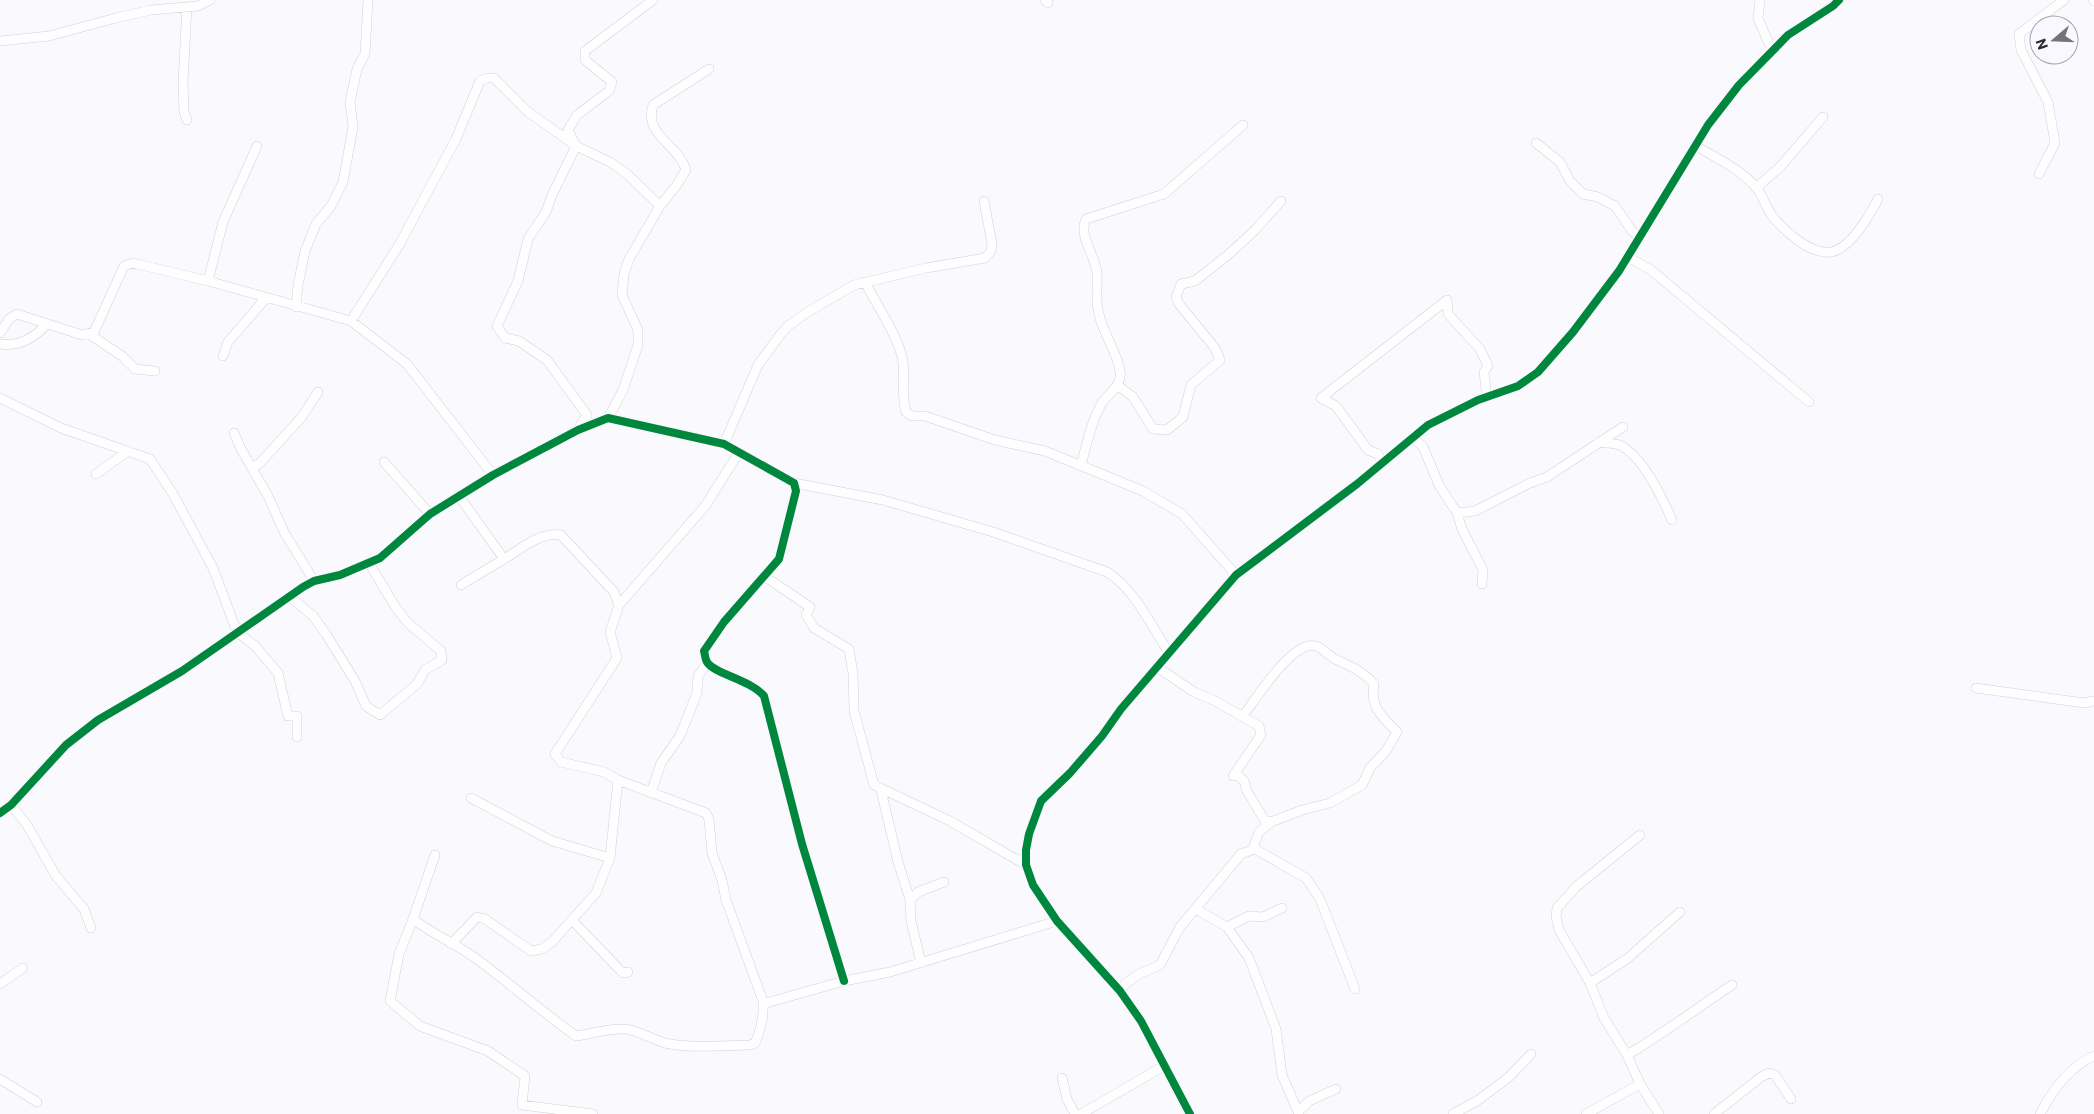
<svg xmlns="http://www.w3.org/2000/svg" width="2094" height="1114" viewBox="0 0 2094 1114" font-family="Commissioner,sans-serif">
  <style>
    .lines { fill: none; stroke-linecap: round; stroke-linejoin: round }
    .minor-casing { stroke: #d2d1d6; stroke-width: 10 }
    .minor { stroke: #fefeff; stroke-width: 9 }
    .cycleway-casing { stroke: #f9f7ff; stroke-width: 11 }
    .cycleway { stroke: #00873e; stroke-width: 8 }
  </style>
  <rect width="100%" height="100%" fill="#faf9fd"/>
  <g class="lines">
    <defs>
      <path id="minor" d="M1045,0L1048,3
        M1760,0L1758,18L1772,51
        M2093,0L2094,1
        M0,41L49,36L116,18L151,10L198,6L210,0
        M187,120L184,112L183,81L187,7
        M1536,143L1560,162L1570,181L1583,194L1598,197L1615,206L1632,231L1640,237
        M1696,146C1716,158 1740,169 1756,187C1763,196 1766,208 1773,217C1785,231 1810,255 1831,252C1850,249 1870,215 1878,199
        M2039,174L2055,143L2048,102L2021,50L2019,34L2064,0
        M1756,188L1780,167L1823,117
        M1628,257L1651,270L1809,402
        M208,281L223,222L257,146
        M865,282C876,304 900,339 903,362C905,379 901,396 906,412L912,416H925L995,440L1045,451L1143,491L1182,514L1236,575
        M296,307L298,285L305,251L316,224L331,206L343,182L353,127L350,102L357,69L365,54L368,0
        M351,321L399,245L456,139L480,81L487,78H494L527,111L576,146L610,162L627,174L660,206
        M0,333L9,319L17,314L82,335L94,332L124,266L133,263L208,281L351,321L407,364L493,475
        M89,334L122,356L135,369L155,371
        M0,344C19,347 34,338 47,324
        M223,356L228,342L266,298
        M1117,385L1133,397L1153,429L1167,430L1183,417L1191,385L1220,360L1215,348L1179,304L1176,297L1181,284L1195,281L1229,254L1255,230L1281,201
        M0,398L61,428L150,459L173,494L213,568L237,632L255,646L278,673L288,716H297V737
        M608,418L623,390L638,345V330L622,295L624,274L629,259L660,206L676,186L686,170C679,145 643,135 653,105L709,69
        M578,429L587,415L547,360L519,341L505,338L497,326L518,281L528,239L546,212L552,195L576,146L568,130L577,115L609,91L612,82L585,60V51L653,0
        M234,433L241,449L268,496L284,532L314,581
        M1413,437L1423,447L1439,485L1457,513L1462,529L1483,570L1482,584
        M1599,442C1605,443 1616,443 1622,446C1644,459 1662,497 1672,520
        M724,444L758,365L780,335L788,326L806,313L854,285L926,268L985,258L991,251L992,244L984,201
        M384,462L430,514
        M1382,462L1378,454L1368,450L1336,406L1321,398L1447,300L1448,314L1480,349L1488,366L1484,372L1487,397
        M1081,465C1087,444 1091,422 1102,403C1108,394 1123,384 1120,371C1117,351 1103,334 1099,314C1095,300 1098,287 1097,273C1095,254 1078,237 1086,219L1164,194L1243,125
        M252,468L260,463L301,418L318,392
        M96,474L128,451
        M794,483L883,500L993,532L1107,572C1134,588 1152,627 1169,653
        M459,496L504,559L461,585
        M1457,513L1475,511L1530,483L1547,477L1623,427
        M764,576L810,607L806,615L814,628L849,649L853,673L854,711L874,785L950,821L1026,865
        M289,596L313,616L326,634L355,681L366,706L380,715L417,684L425,670L442,660L441,651L408,623L396,608L369,563
        M619,605L706,505L739,452
        M1157,667L1194,692L1215,701L1259,726L1261,735L1233,776H1239L1244,781L1247,791L1265,821L1271,822
        M1976,688L2084,703L2094,701
        M1243,716C1256,699 1293,639 1316,646C1323,648 1329,656 1335,659C1350,666 1363,671 1374,684C1370,707 1381,716 1397,732L1386,751L1370,768L1362,785L1330,803L1302,810L1271,822L1259,832L1254,845L1255,849
        M881,790L898,862L910,900L911,921L921,963
        M651,793L661,763L680,736L697,693L698,676L707,663
        M471,798L552,841L610,858
        M11,805L27,825L56,876L84,909L91,928
        M0,813L11,805L66,745L98,720L182,671L303,587L314,581L340,575L380,558L430,514L493,475L578,430L608,418L724,444L794,483L796,491L779,559L724,622L704,651C705,654 705,659 707,662C714,674 749,679 764,696L802,844L844,981
        M1640,835L1577,886L1557,908L1556,917L1559,930L1590,983L1604,1018L1627,1055L1640,1084L1659,1114
        M435,855L413,919L399,954L390,1001L420,1026L488,1051L525,1076L522,1105L593,1114
        M910,900L918,892L944,882
        M1197,910L1227,927L1249,958L1276,1029L1282,1075L1299,1114
        M413,919C434,935 458,945 478,960C512,985 542,1012 576,1036C593,1034 607,1028 625,1029C635,1029 653,1040 665,1043C692,1049 723,1045 750,1045L755,1043C761,1030 764,1015 763,1001L726,900L722,880L712,853L709,819L706,813L618,780L604,772L561,762L555,754L617,658L610,632L619,605L614,592L561,535C541,531 521,549 504,559
        M572,920L617,967L623,973L628,972
        M1227,927L1249,916L1263,917L1282,908
        M451,944L477,917L485,919L531,951L542,949L552,942L596,893L610,858L618,780
        M1590,983L1628,958L1680,912
        M0,984L23,968
        M1120,991L1125,984L1139,974L1160,965L1180,927L1241,854L1255,849L1306,878L1320,899L1355,989
        M763,1004L844,981L890,972L1057,921
        M1627,1055C1663,1034 1697,1008 1732,985
        M1062,1078L1067,1099L1075,1114
        M0,1079L37,1102
        M1298,1112L1309,1101L1336,1089
        M1081,1114L1164,1066
        M1190,1114L1141,1021L1120,991L1057,921L1033,885L1026,865V850L1029,834L1041,801L1070,773L1102,736L1121,709L1236,575L1357,484L1428,425L1478,400L1518,386L1538,372L1573,332L1619,271L1708,125L1739,85L1788,35L1833,6L1839,0
        M1453,1114L1477,1101L1509,1077L1531,1054
        M1586,1114L1640,1084
        M1714,1114L1761,1077L1769,1073L1775,1075L1791,1099
        M2040,1114C2052,1091 2070,1066 2094,1056"/>
    </defs>
    <use href="#minor" class="minor-casing"/>
    <use href="#minor" class="minor"/>
    <defs>
      <path id="cycleway" d="M0,813L11,805L66,745L98,720L182,671L303,587L314,581L340,575L380,558L430,514L493,475L578,430L608,418L724,444L794,483L796,491L779,559L724,622L704,651C705,654 705,659 707,662C714,674 749,679 764,696L802,844L844,981
        M1190,1114L1141,1021L1120,991L1057,921L1033,885L1026,865V850L1029,834L1041,801L1070,773L1102,736L1121,709L1236,575L1357,484L1428,425L1478,400L1518,386L1538,372L1573,332L1619,271L1708,125L1739,85L1788,35L1833,6L1839,0"/>
    </defs>
    <use href="#cycleway" class="cycleway-casing"/>
    <use href="#cycleway" class="cycleway"/>
  </g>
  <g transform="translate(2054 40) rotate(251)"><circle r="24" fill="#f9f7ff" stroke="#a7a5ad"/>
  <path d="M0-4L9 19L0 12L-9 19Z" fill="#757278"/>
  <text y="-8" font-size="14" font-weight="bold" text-anchor="middle" fill="#2d2a31">N</text>
  </g>
</svg>
